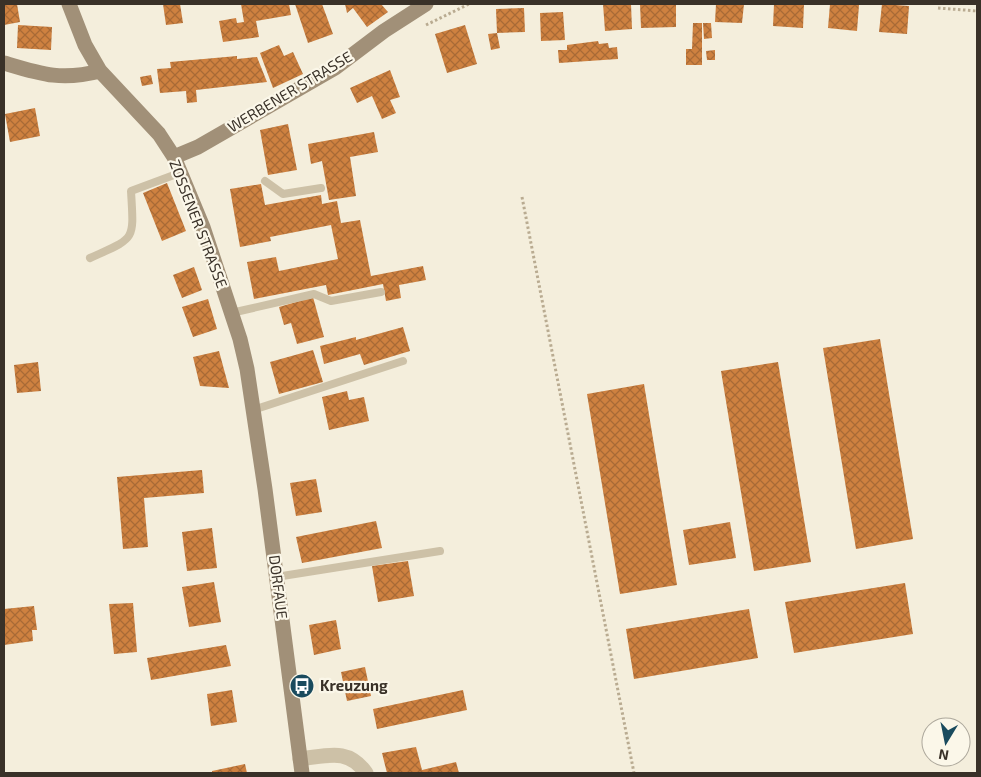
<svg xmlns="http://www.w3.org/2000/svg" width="981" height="777" viewBox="0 0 981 777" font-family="'Exo 2',sans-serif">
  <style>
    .building { fill: url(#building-cross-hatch) }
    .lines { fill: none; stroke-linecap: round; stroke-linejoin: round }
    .path { stroke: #b9ab91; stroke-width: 3; stroke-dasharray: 2.5 2.5; stroke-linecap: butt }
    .lane { stroke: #cdc1a7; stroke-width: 8 }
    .street { stroke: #cdc1a7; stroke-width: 15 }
    .secondary { stroke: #a19078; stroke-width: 15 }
    .labels { text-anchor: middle; stroke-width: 4.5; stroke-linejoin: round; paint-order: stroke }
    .street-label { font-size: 15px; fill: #393128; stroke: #fbf7e9 }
    .poi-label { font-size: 15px; font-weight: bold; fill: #393128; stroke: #fbf7e9; text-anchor: start }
  </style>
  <defs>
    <pattern id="building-cross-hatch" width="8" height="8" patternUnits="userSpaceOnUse" patternTransform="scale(1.25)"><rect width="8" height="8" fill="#ce8140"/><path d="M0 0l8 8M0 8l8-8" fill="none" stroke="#a86a36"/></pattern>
  </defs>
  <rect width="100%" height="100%" fill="#f4eedc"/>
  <path class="building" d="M4,4H17L20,22L4,25Z
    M163,4H180L183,23L166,25Z
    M241,4H289L291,15L256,21L259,37L223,42L219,21L236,18L237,23L244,22Z
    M295,4H322L333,34L308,43Z
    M345,4H381L388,12L367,27L353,8L347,13Z
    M603,4H631L632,29L605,31Z
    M640,4H676V27L641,28Z
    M716,4H744L742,23L715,22Z
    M774,4H804L803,28L773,26Z
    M830,4L859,5L857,31L828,28Z
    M882,4L909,6L907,34L879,32Z
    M524,8L525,32L497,33L496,9Z
    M563,12L565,40L541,41L540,13Z
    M693,23H702V65H686V49H692Z
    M703,23H711L712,38L704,39Z
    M18,25L52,27L51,50L17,48Z
    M465,25L477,64L447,73L435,34Z
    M497,33L500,48L491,50L488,34Z
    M598,41L599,44L608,43L609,48L617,47L618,59L559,63L558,50H567V45Z
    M279,45L284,56L293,52L303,74L273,88L260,53Z
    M715,50V60H707L706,51Z
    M237,56V59L257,57L267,82L196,90L197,102L187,103L186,91L160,93L157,69L171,68L170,62Z
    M390,70L400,97L390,100L396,113L382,119L372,96L357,103L350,88Z
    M151,75L153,84L142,86L140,77Z
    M35,108L40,136L10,142L5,114Z
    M288,124L297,170L268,175L260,130Z
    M374,132L378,152L350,157L356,196L329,200L322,161L311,164L308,144Z
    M167,183L186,231L162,241L143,193Z
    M261,184L265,205L321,195L322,204L337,201L341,223L360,220L371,276L423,266L426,280L399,285L401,298L386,301L383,284L328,295L326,285L254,299L247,262L276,257L279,271L338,259L331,225L270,237L271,241L240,247L230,189Z
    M194,267L202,290L182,298L173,275Z
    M313,297L324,337L297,344L291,323L284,325L279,307Z
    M208,299L217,329L193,337L182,307Z
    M403,327L410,351L364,365L360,354L324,364L320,346L356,337V340Z
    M880,339L913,539L856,549L823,348Z
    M313,350L323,382L279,394L270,362Z
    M219,351L229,388L200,386L193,357Z
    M38,362L41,391L17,393L14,365Z
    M778,362L811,562L754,571L721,371Z
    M644,384L677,585L620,594L587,394Z
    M347,391L349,400L364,397L369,421L329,430L322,397Z
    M202,470L204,493L144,498L148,547L123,549L117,477Z
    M316,479L322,512L296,516L290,483Z
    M376,521L382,548L302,563L296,537Z
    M730,522L736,558L689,565L683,530Z
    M212,528L217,568L187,571L182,532Z
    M408,561L414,596L378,602L372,566Z
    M214,582L221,622L189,627L182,587Z
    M905,583L913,634L794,653L785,602Z
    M133,603L137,652L114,654L109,604Z
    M34,606L37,630H32L33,641L4,645V609Z
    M749,609L758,658L634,679L626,629Z
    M336,620L341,649L314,655L309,625Z
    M226,645L231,666L151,680L147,658Z
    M365,667L371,696L347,701L341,672Z
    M232,690L237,722L211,726L207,694Z
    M463,690L467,710L377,729L373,709Z
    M416,747L422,770L456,762L459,773H387L382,753Z
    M245,764L247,773H212V771Z"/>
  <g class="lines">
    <path class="path" d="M938,8L977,11
      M426,25L469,4
      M522,197L634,773"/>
    <path class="lane" d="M265,181L283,194L321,188
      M90,258C136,237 134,242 131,191L182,172
      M231,313L314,294L331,301L381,292
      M253,410L403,361
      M276,577L440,551"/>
    <path class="street" d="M300,759C327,756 348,747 366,773"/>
    <path class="secondary" d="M69,4L85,45L100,71L159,134L174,157L203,227L240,339L247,369L265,489L302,773
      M4,63C41,74 61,81 100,71
      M174,157L198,147L335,68L384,31L426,4"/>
  </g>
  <defs>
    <symbol id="bus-disc" viewBox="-11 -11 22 22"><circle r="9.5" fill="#1a4b5e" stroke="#fbf7e9"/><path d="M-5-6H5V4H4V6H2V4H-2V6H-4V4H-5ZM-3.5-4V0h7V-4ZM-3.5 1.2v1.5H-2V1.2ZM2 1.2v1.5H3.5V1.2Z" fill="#fff"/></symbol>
  </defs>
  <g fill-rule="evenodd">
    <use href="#bus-disc" x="288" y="672" width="28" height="28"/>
  </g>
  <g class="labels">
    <g class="street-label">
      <text transform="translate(290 92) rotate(-31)" y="5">WERBENER STRASSE</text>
      <text transform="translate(198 224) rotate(69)" y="5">ZOSSENER STRASSE</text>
      <text transform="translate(278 587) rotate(83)" y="5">DORFAUE</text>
    </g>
    <g class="poi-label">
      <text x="320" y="691">Kreuzung</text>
    </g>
  </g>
  <rect width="981" height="777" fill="none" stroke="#393128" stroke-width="10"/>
  <g transform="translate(946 742) rotate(190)"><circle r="24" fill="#fbf7e9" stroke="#ada89c"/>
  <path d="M0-4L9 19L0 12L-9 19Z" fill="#1a4b5e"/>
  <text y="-8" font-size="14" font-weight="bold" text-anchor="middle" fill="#393128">N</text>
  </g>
</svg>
